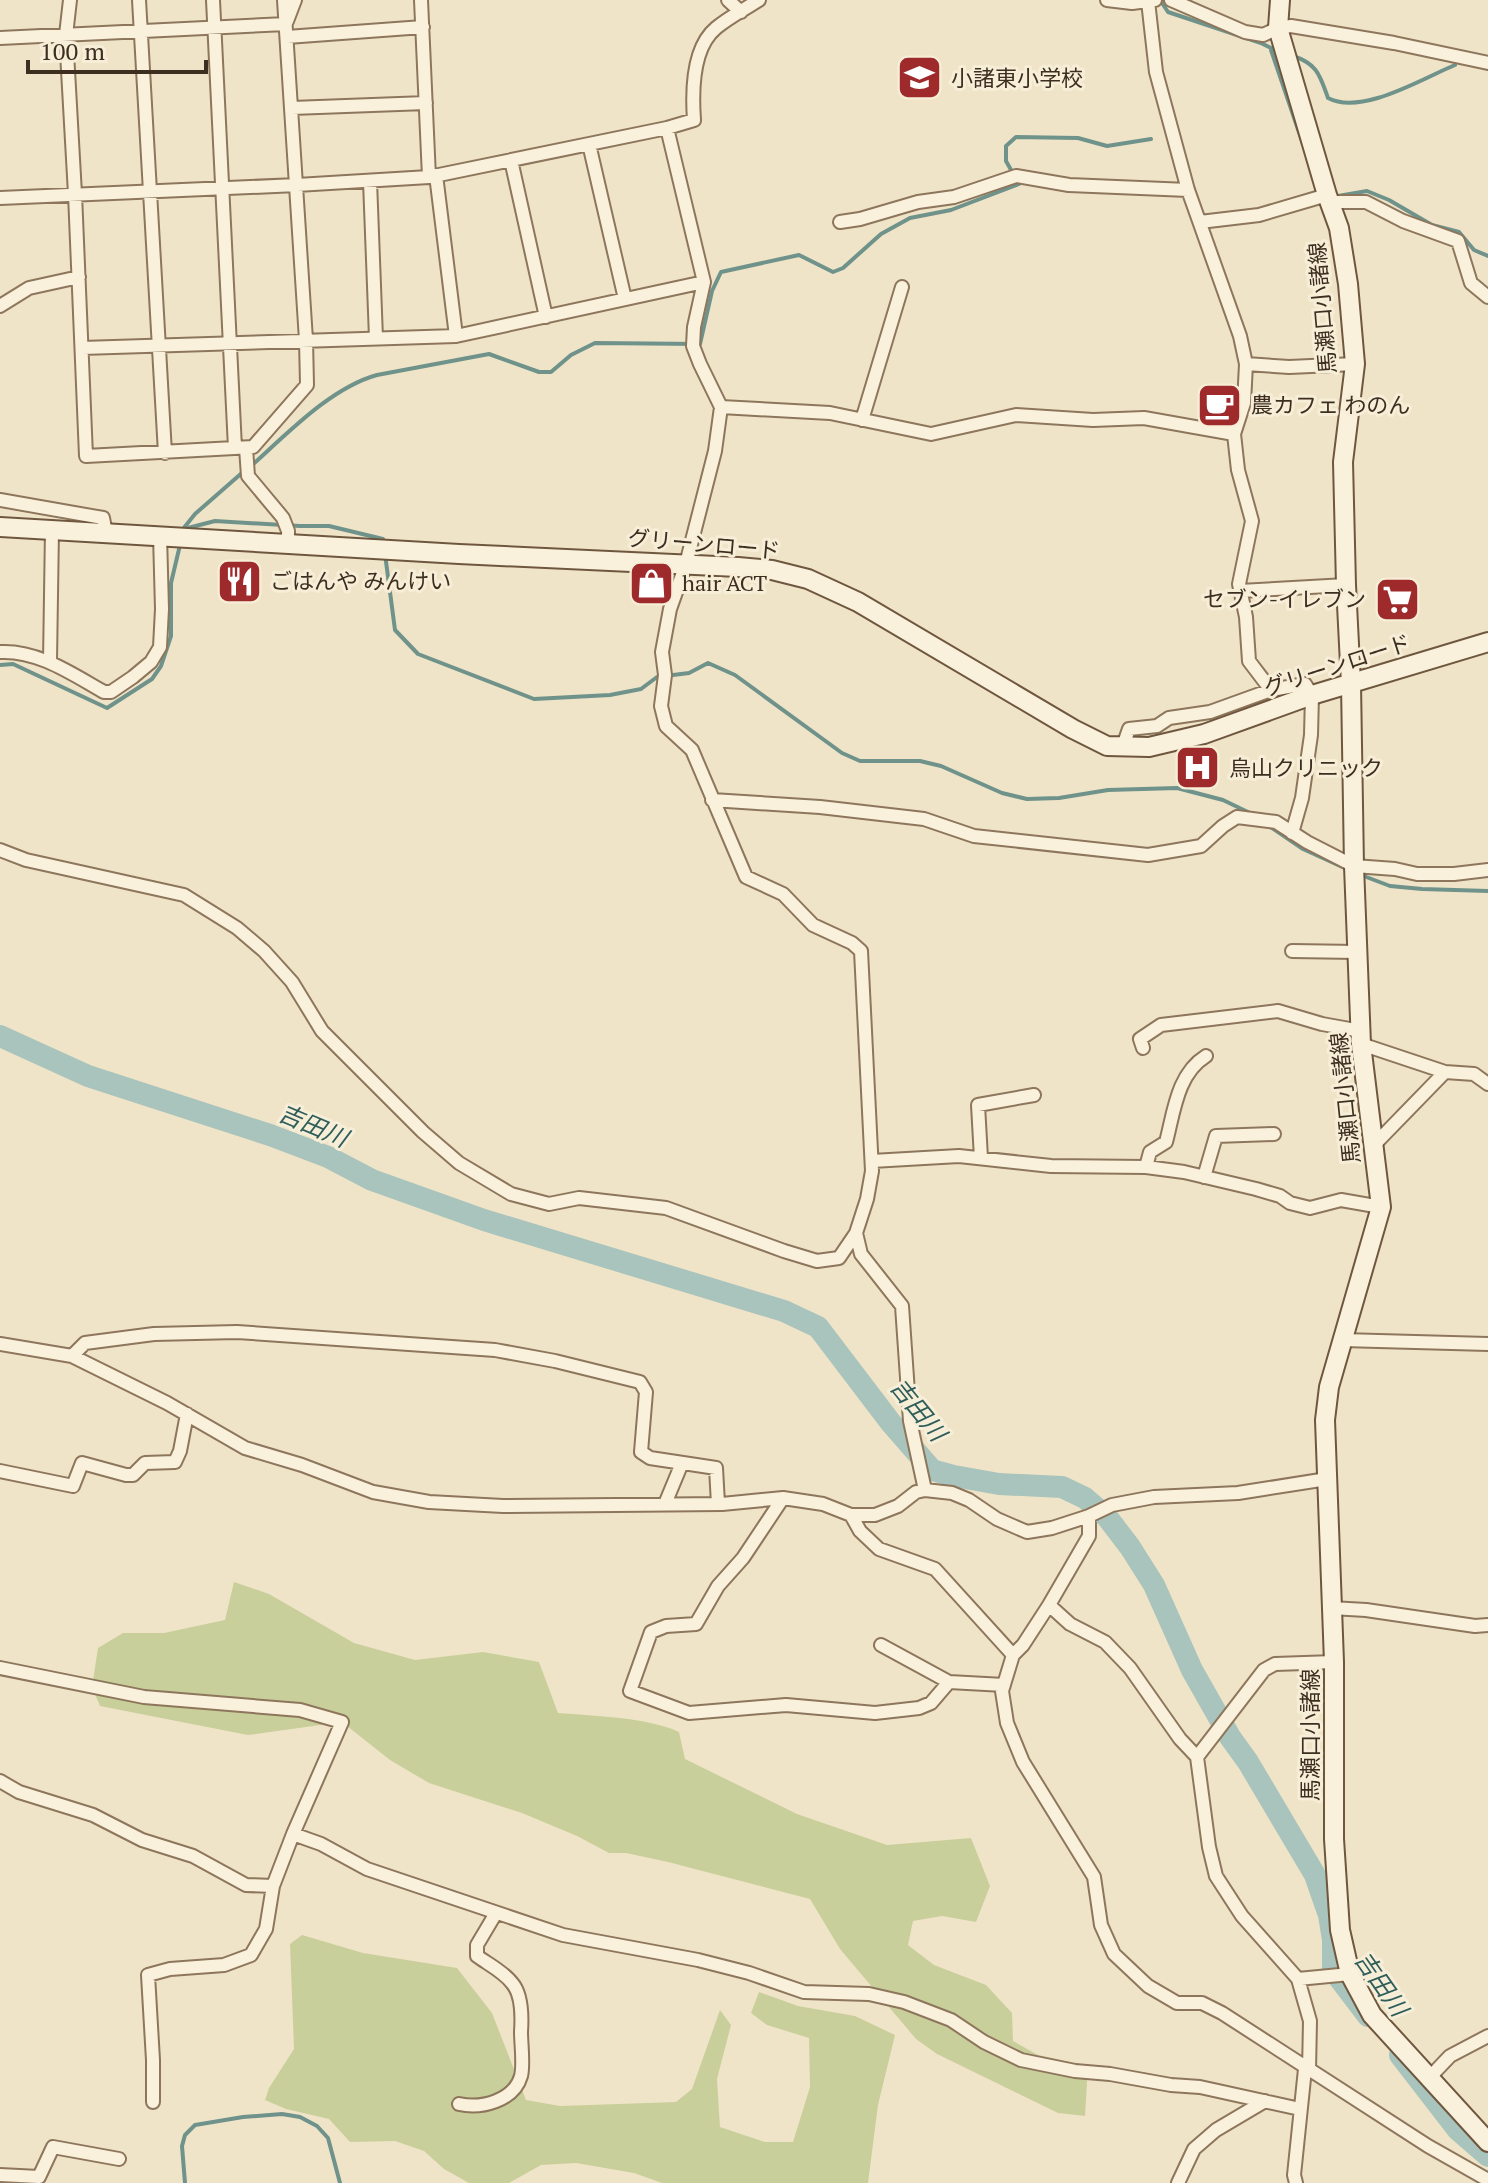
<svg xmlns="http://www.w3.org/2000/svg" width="1488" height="2183" viewBox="0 0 1488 2183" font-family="'PT Serif','Noto Sans JP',serif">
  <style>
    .green { fill: #c9cf9b }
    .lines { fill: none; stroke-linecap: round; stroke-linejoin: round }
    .stream { stroke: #6f938a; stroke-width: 4 }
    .river { stroke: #a9c4bc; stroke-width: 22 }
    .street-casing { stroke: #8d765c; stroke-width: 16 }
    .secondary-casing { stroke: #6f573f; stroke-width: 22 }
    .street { stroke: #faf1dc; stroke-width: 12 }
    .secondary { stroke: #faf1dc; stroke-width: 18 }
    .labels { text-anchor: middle; stroke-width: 6; stroke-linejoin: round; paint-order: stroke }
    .poi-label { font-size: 22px; fill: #3d2e20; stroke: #f7eed8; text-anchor: start }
    .street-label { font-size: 22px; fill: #3d2e20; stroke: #f7eed8 }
    .water-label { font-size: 24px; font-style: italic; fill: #2f5d5a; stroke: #f7eed8 }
  </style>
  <rect width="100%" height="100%" fill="#f0e4c8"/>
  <path class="green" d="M234,1582L269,1594L354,1643L415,1660L483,1652L539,1662L558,1713C594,1716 647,1717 679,1732L685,1759L797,1814L887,1845L971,1838L990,1886L976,1922L942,1916L913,1921L908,1945L934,1965L986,1985L1012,2013L1013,2041L1038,2055L1088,2066L1085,2116L1058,2113L937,2054L916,2039L840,1949L810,1899L668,1862L626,1853H609L577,1836L522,1813L429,1783L390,1760L342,1722L248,1735L100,1706L92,1687L98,1648L123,1633H164L225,1620Z
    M302,1935L363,1953L457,1968L492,2013L526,2100L560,2106L676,2102L692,2089L720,2010L731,2025L717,2079L720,2127L765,2142H793L810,2087L809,2038L767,2025L751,2013L759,1992L798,2006L855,2016L895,2035L878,2105L868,2183H662L634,2173L576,2163L541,2165L509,2183H469L444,2169L424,2151L395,2141L350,2142L329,2119L286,2109L265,2100L269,2088L294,2049L290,1944Z"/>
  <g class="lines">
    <path class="stream" d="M1160,0L1168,12L1261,43L1277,51
      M1271,50L1303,144
      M1293,56C1318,64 1320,76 1328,98C1362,116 1423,78 1455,65
      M1338,196L1367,191L1389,200L1432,225L1459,232L1474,250L1488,256
      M250,467C286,435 330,388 377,375L489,354L539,372H551L571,355L595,343L700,344L712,291L721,272L799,255L833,272L843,268L881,234L910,218L951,210L1019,184L1006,161V146L1016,137L1078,138L1107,146L1151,139
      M183,529L195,514L243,472
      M184,529L215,521L300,526H329L383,539L384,545
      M385,554L395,630L418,654L534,699L610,695L641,689L657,677L689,673L708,663L735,675L842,753L860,761H920L941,766L1002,793L1027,799L1059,798L1108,790L1177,788L1223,800L1252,814
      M0,665L13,664L107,708L152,679L161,666L171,636V583L180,545
      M1269,826L1303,849L1349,870
      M1361,875L1390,886L1422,889L1488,891
      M185,2183L182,2146L185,2135L195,2125L243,2117L282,2114L300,2117L317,2126L328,2138L340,2183"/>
    <path class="river" d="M0,1036L88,1076L270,1135L328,1157L372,1180L484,1220L784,1311L818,1327L891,1423L932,1470L954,1476L999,1484L1062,1487L1085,1498L1107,1517L1130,1547L1154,1585L1192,1670L1230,1737L1248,1762L1315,1875L1329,1915L1333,1940V1970L1368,2016
      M1400,2055L1458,2130L1488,2156"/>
    <defs>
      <path id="street" d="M70,0L66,35L75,194L86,456L253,447L307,385L306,340L284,0
        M139,0L165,453
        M213,0L235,448
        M421,0L429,177
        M728,0L741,12
        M1107,0L1132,3L1155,0
        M1171,0L1245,32L1263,35L1278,28L1291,26L1394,43L1488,63
        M1148,1L1156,72L1188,190L1240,336L1246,364L1244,403L1234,434L1238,470L1252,521L1239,584L1246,617L1249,661L1271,690L1305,684L1312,695L1311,735L1302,798L1292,833
        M287,21L295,0
        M287,37L423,27
        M0,38L286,24
        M292,108L426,103
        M589,144L625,299
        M511,160L546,317
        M436,175L456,336
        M370,181L376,338
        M0,198L297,185L429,177L667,128L694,120C692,92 692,48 716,28C729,17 745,9 759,0
        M1329,202H1366L1403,221L1458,241L1471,283L1488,297
        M840,222L860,219L918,202L954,197L1016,176L1069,185L1188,190
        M1200,222L1259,215L1327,195
        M0,306L29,288L79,277
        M82,348L456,336L704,282
        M1246,364L1289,367L1355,364
        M721,407L830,413L931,434L1016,415L1093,420L1144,418L1234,434
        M862,420L902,287
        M246,448L248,476L283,518L288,531V543
        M0,500L103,518L106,533
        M1240,591L1346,585
        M0,652C38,650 72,674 104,692H111L133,677L151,662L160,647L162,609L160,535
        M50,661L52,529
        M1123,746L1129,729L1157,726L1169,718L1210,712L1271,690
        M712,800L820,807L924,819L974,836L1148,855L1201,846L1223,826L1237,817L1276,822L1307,842L1354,866L1395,869L1417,874H1454L1488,870
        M0,850L26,860L184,895L237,928L264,951L292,982L322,1031L423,1132L459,1163L511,1194L549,1204L579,1198L666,1208L784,1251L817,1261L839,1258L856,1233L867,1199L872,1171L861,951L852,943L813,925L783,894L746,877L692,750L666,726L661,706L665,675L662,652L670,609L686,564L715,451L721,407L700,364L693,346L694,327L704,282L667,128
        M1292,951L1357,952
        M1361,1044L1445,1072L1474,1074L1488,1084
        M1143,1048L1140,1039L1161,1025L1278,1011L1322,1024L1361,1031
        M1374,1145L1445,1072
        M981,1158L978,1105L1034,1095
        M872,1161L959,1156L1051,1166L1146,1167L1184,1172L1256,1189L1280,1196L1290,1203L1310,1208L1341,1200L1381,1207
        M1146,1167L1150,1152L1166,1142C1174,1112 1177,1074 1206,1056
        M1204,1177L1216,1136L1274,1134
        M856,1233L861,1254L902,1306L910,1421L925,1490
        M1342,1340L1488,1344
        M0,1344L72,1356L167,1403L245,1448L302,1465L373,1492L429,1502L503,1506L722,1504L783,1498L823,1504L851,1515H875L898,1506L916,1492L925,1490L952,1493L969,1500L997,1519L1027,1532L1052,1528L1089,1516L1112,1505L1154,1497L1238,1493L1327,1479
        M72,1356L85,1343L154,1334L237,1332L495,1350L555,1361L640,1382L646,1392L641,1452L650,1458L716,1468L718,1504
        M0,1471L73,1486L82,1463L126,1475H133L145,1463L175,1462L180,1451L187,1414
        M783,1498L743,1558L718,1586L696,1624L666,1626L651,1632L630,1691L689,1713L786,1705L875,1713L919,1708L931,1703L949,1682L1004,1685
        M665,1504L682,1463
        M851,1515L860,1531L879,1549L935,1569L1013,1655
        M1089,1516V1536L1049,1605L1023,1645L1013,1655L1002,1691L1007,1723L1023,1762L1094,1877L1101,1925L1114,1954L1148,1986L1177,2003H1202L1222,2013L1428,2146L1488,2180
        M1049,1605L1070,1624L1105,1642L1130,1668L1180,1739L1197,1757L1209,1847L1216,1876L1242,1916L1298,1979L1310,2021L1309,2071
        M1331,1608L1366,1610L1475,1626L1488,1625
        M881,1645L949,1682
        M0,1668L144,1697L300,1710L342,1722L293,1834L273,1886L266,1929L251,1955L224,1965L170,1969L148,1975L153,2060V2102
        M1197,1757L1264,1670L1275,1664L1334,1662
        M0,1781L19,1792L93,1815L142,1840L193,1856L246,1885L273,1886
        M293,1834L321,1844L367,1869L563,1935L698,1960L749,1973L804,1992L869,1994L904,2002L951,2020L984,2042L1021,2060L1075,2071L1110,2074L1171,2085L1200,2087L1300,2109
        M1298,1979L1350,1974
        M1430,2077L1450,2056L1488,2036
        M459,2104C481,2109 514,2101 521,2076C524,2065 521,2044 521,2032C522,2017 522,1994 512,1983C504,1972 488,1964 477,1956V1945L496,1913
        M0,2175L39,2177L53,2147L119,2159
        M1178,2183L1194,2149L1216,2130L1265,2101
        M1296,2183L1294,2175L1305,2069"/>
      <path id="secondary" d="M1280,0L1278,28L1327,195L1339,228L1348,284L1355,364L1343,462L1346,585L1351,684L1354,866L1361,1044L1381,1207L1329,1387L1325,1420L1334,1662V1839L1340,1930L1350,1974L1372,2015L1488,2142
        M0,527L459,554L738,567L772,570L808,579L858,602L1073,729L1107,746L1149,747L1204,734L1312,695L1488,642"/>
    </defs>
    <use href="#street" class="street-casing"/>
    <use href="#secondary" class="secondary-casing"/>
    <use href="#street" class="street"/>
    <use href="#secondary" class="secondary"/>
  </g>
  <defs>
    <symbol id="school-square" viewBox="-11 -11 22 22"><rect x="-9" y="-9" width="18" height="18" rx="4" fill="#9e2a2b" stroke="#f7eed8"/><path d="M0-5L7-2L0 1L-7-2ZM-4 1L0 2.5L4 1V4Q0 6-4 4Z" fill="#fff"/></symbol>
    <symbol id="cafe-square" viewBox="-11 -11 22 22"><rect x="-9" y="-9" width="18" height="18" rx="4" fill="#9e2a2b" stroke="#f7eed8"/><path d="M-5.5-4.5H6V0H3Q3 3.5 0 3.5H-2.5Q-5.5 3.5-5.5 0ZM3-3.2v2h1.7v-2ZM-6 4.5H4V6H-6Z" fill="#fff"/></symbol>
    <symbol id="restaurant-square" viewBox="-11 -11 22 22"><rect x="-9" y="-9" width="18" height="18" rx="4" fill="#9e2a2b" stroke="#f7eed8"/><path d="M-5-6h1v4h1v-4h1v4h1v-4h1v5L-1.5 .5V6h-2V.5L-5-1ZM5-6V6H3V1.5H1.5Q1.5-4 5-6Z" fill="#fff"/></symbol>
    <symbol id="shop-square" viewBox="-11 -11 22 22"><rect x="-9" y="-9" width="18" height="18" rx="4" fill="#9e2a2b" stroke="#f7eed8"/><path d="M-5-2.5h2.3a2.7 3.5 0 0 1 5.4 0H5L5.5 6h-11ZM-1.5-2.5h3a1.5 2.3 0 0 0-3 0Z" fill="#fff"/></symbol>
    <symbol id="supermarket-square" viewBox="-11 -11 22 22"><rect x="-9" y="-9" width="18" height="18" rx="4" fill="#9e2a2b" stroke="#f7eed8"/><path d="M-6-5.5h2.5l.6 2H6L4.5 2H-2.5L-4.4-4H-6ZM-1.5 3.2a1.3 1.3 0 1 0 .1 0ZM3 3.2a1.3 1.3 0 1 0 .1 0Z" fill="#fff"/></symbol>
    <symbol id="hospital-square" viewBox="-11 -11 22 22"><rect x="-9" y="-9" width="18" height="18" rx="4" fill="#9e2a2b" stroke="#f7eed8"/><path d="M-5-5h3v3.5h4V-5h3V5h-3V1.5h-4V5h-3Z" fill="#fff"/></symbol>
  </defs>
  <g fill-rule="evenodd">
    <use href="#school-square" x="894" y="52" width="51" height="51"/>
    <use href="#cafe-square" x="1194" y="380" width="51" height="51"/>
    <use href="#restaurant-square" x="214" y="556" width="51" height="51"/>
    <use href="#shop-square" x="626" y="558" width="51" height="51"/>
    <use href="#supermarket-square" x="1372" y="574" width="51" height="51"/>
    <use href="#hospital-square" x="1172" y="742" width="51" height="51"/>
  </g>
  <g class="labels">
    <g class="poi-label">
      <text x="951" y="86">小諸東小学校</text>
      <text x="1251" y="413">農カフェ わのん</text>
      <text x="270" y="589">ごはんや みんけい</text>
      <text x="682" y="591">hair ACT</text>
      <text x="1366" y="607" text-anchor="end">セブン-イレブン</text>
      <text x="1229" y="776">烏山クリニック</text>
    </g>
    <g class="street-label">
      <text transform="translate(1322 308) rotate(-95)" y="8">馬瀬口小諸線</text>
      <text transform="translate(704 544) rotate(5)" y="8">グリーンロード</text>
      <text transform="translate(1337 665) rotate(-18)" y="8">グリーンロード</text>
      <text transform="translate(1345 1098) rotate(-96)" y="8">馬瀬口小諸線</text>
      <text transform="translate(1310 1735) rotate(-90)" y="8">馬瀬口小諸線</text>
    </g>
    <g class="water-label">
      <text transform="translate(313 1126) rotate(23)" y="8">吉田川</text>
      <text transform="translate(918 1410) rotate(51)" y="8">吉田川</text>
      <text transform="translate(1381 1984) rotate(55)" y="8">吉田川</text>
    </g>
  </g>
  <path d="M28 60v12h178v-12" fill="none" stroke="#3d2e20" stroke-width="4"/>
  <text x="40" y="60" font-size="24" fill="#3d2e20" stroke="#f7eed8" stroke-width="6" paint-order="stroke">100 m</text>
</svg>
